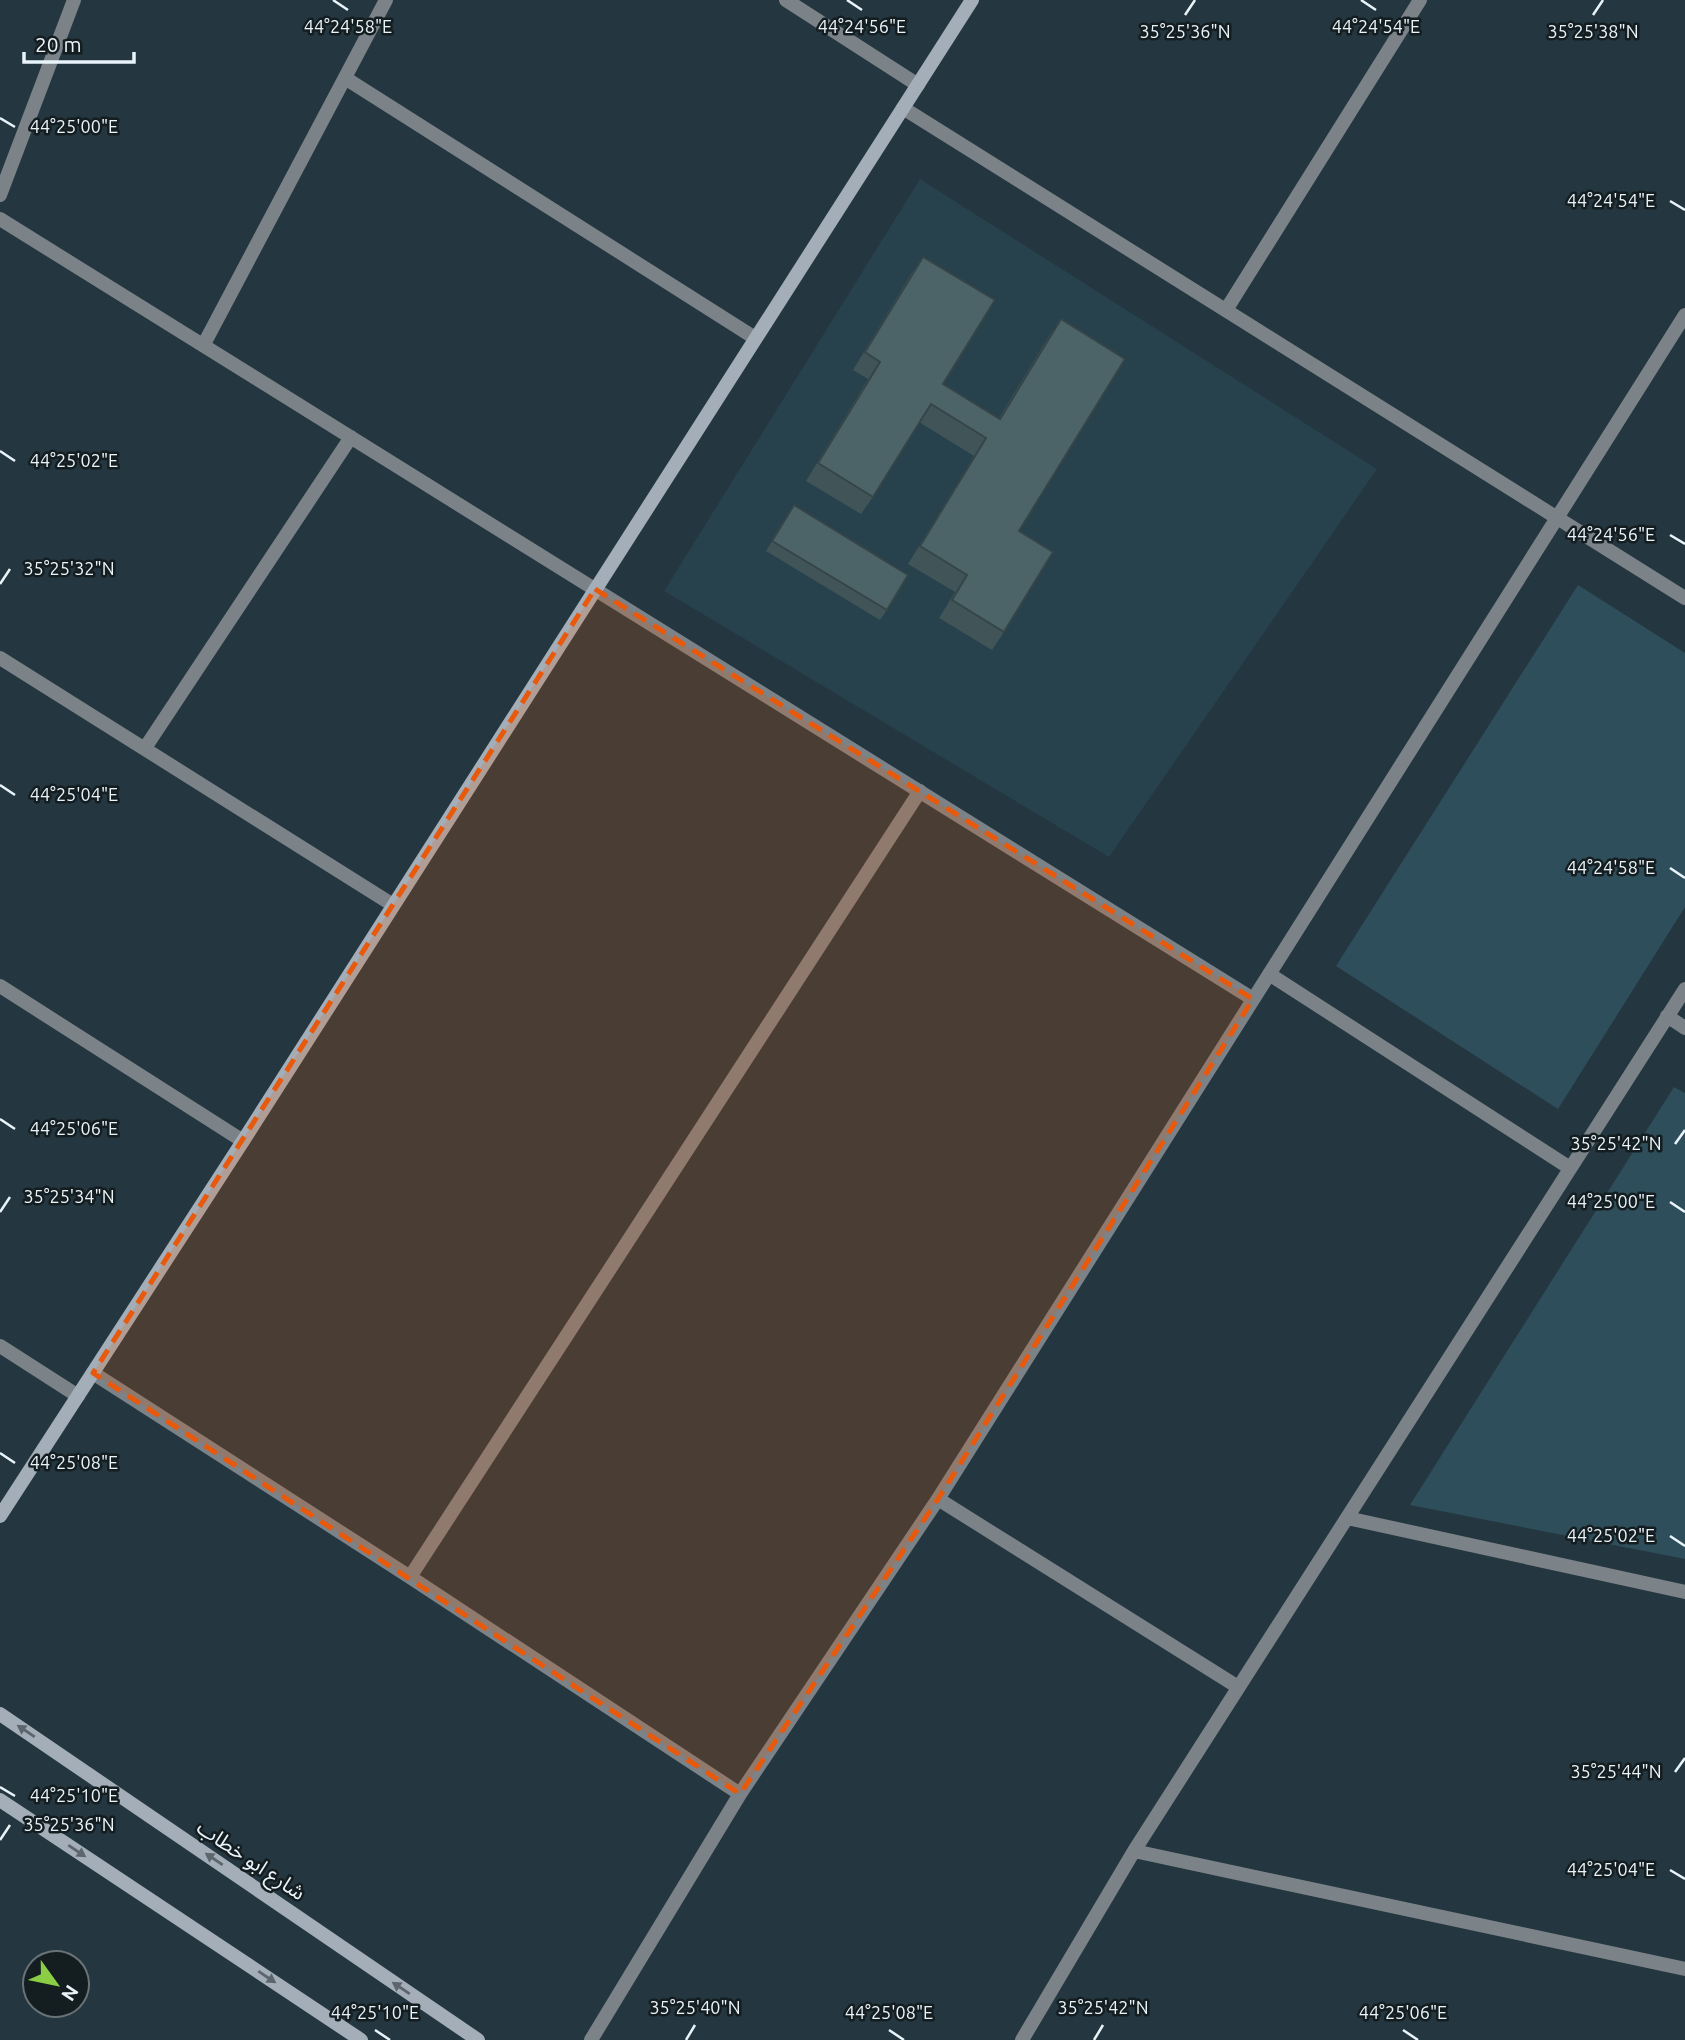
<svg xmlns="http://www.w3.org/2000/svg" width="1685" height="2040" viewBox="0 0 1685 2040" font-family="Ubuntu,'Noto Sans Arabic',sans-serif">
  <style>
    .built { fill: #27414d }
    .green { fill: #2f4e5b }
    .lines { fill: none; stroke-linecap: round; stroke-linejoin: round }
    .street { stroke: #7b8288; stroke-width: 14 }
    .secondary { stroke: #a3aeb9; stroke-width: 14 }
    .wall { fill: #415559 }
    .building { fill: #4c6367; stroke: #354548; stroke-width: 2 }
    .oneway { fill: #5c666c }
    .marked { fill: #e8590c; fill-opacity: 0.2; stroke: #e8590c; stroke-width: 5; stroke-dasharray: 14 9; stroke-linejoin: round }
    .ticks { fill: none; stroke: #e9f4fa; stroke-width: 2.5 }
    .labels { text-anchor: middle; stroke-width: 5; stroke-linejoin: round; paint-order: stroke }
    .street-label { font-size: 21px; fill: #e9f4fa; stroke: #141d20 }
    .ticks-label { font-size: 18px; text-anchor: middle; fill: #e9f4fa; stroke: #141d20; stroke-width: 5; stroke-linejoin: round; paint-order: stroke }
  </style>
  <rect width="100%" height="100%" fill="#24363f"/>
  <path class="built" d="M920,179L1377,469L1109,857L664,591Z"/>
  <path class="green" d="M1578,585L1685,653V907L1558,1109L1336,966Z
    M1674,1087L1685,1093V1559L1410,1505Z"/>
  <g class="lines">
    <path class="street" d="M786,0L918,85
      M345,78L755,338
      M903,108L1685,598
      M0,195L74,0
      M0,219L1253,999
      M1226,310L1420,0
      M204,344L386,0
      M0,658L393,905
      M145,748L351,437
      M1269,974L1570,1168
      M0,986L243,1141
      M1667,1016L1685,1028
      M0,1346L78,1396
      M93,1373L410,1577L740,1794
      M938,1499L1238,1687
      M1347,1518L1685,1592
      M410,1577L920,791
      M1134,1851L1685,1969
      M591,2040L740,1794L938,1499L1685,315
      M1022,2040L1134,1851L1685,989"/>
    <path class="secondary" d="M0,1516L243,1141L972,0
      M0,1714L478,2040
      M0,1800L361,2040"/>
  </g>
  <path class="wall" d="M923,257L943,384L999,418L1049,336L1061,319L1019,531L1004,632L992,650L939,618L955,592L908,564L974,456L919,422L873,497L861,514L806,481L868,379L853,370L911,274Z
    M794,505L887,610L880,620L766,551Z"/>
  <path class="building" d="M923,257L995,300L943,384L1000,419L1061,319L1125,359L1019,531L1053,552L1004,632L952,600L967,575L920,546L986,438L931,404L873,497L818,463L880,362L865,352Z
    M794,505L908,575L887,610L772,541Z"/>
  <defs><path id="oneway-solid" d="M-6-.8H1V-3.2L6.5 0L1 3.2V.8H-6Z" transform="scale(1.75)"/></defs>
  <g class="oneway">
    <use href="#oneway-solid" transform="translate(26 1731) rotate(-146)"/>
    <use href="#oneway-solid" transform="translate(77 1851) rotate(34)"/>
    <use href="#oneway-solid" transform="translate(214 1859) rotate(-146)"/>
    <use href="#oneway-solid" transform="translate(267 1977) rotate(34)"/>
    <use href="#oneway-solid" transform="translate(401 1988) rotate(-146)"/>
  </g>
  <path class="marked" d="M595,589L1253,999L938,1499L740,1794L93,1373Z"/>
  <path class="ticks" d="M333,0L348,10M847,0L862,10M1361,0L1376,10M1185,15L1195,0M1593,15L1603,0M0,118L15,127M1670,201L1685,210M0,451L15,461M1670,535L1685,544M0,584L10,569M0,785L15,795M1670,868L1685,878M0,1119L15,1129M1675,1144L1685,1130M1670,1202L1685,1212M0,1212L10,1197M0,1453L15,1463M1670,1536L1685,1546M1675,1772L1685,1758M0,1787L15,1796M0,1840L10,1825M1670,1870L1685,1879M375,2030L390,2040M889,2030L904,2040M1403,2030L1418,2040M686,2040L695,2025M1094,2040L1103,2025"/>
  <g class="labels">
    <g class="street-label">
      <text transform="translate(251 1860) rotate(34)" y="7">شارع ابو خطاب</text>
    </g>
  </g>
  <g class="ticks-label">
    <text x="348" y="33">44°24'58"E</text>
    <text x="1376" y="33">44°24'54"E</text>
    <text x="862" y="33">44°24'56"E</text>
    <text x="1593" y="38">35°25'38"N</text>
    <text x="1185" y="38">35°25'36"N</text>
    <text x="74" y="133">44°25'00"E</text>
    <text x="1611" y="207">44°24'54"E</text>
    <text x="74" y="467">44°25'02"E</text>
    <text x="1611" y="541">44°24'56"E</text>
    <text x="69" y="575">35°25'32"N</text>
    <text x="74" y="801">44°25'04"E</text>
    <text x="1611" y="874">44°24'58"E</text>
    <text x="74" y="1135">44°25'06"E</text>
    <text x="1616" y="1150">35°25'42"N</text>
    <text x="69" y="1203">35°25'34"N</text>
    <text x="1611" y="1208">44°25'00"E</text>
    <text x="74" y="1469">44°25'08"E</text>
    <text x="1611" y="1542">44°25'02"E</text>
    <text x="1616" y="1778">35°25'44"N</text>
    <text x="74" y="1802">44°25'10"E</text>
    <text x="69" y="1831">35°25'36"N</text>
    <text x="1611" y="1876">44°25'04"E</text>
    <text x="695" y="2014">35°25'40"N</text>
    <text x="1103" y="2014">35°25'42"N</text>
    <text x="375" y="2019">44°25'10"E</text>
    <text x="889" y="2019">44°25'08"E</text>
    <text x="1403" y="2019">44°25'06"E</text>
  </g>
  <g transform="translate(56 1984) rotate(123)"><circle r="33" fill="#141d20" stroke="#697377" stroke-width="2"/>
  <path d="M0-5L12 26L0 18L-12 26Z" fill="#8bce46"/>
  <text y="-10" font-size="19" font-weight="bold" text-anchor="middle" fill="#e9f4fa">N</text>
  </g>
  <path d="M24 52v10h110v-10" fill="none" stroke="#e9f4fa" stroke-width="3.5"/>
  <text x="35" y="52" font-size="21" fill="#e9f4fa" stroke="#141d20" stroke-width="5" paint-order="stroke">20 m</text>
</svg>
